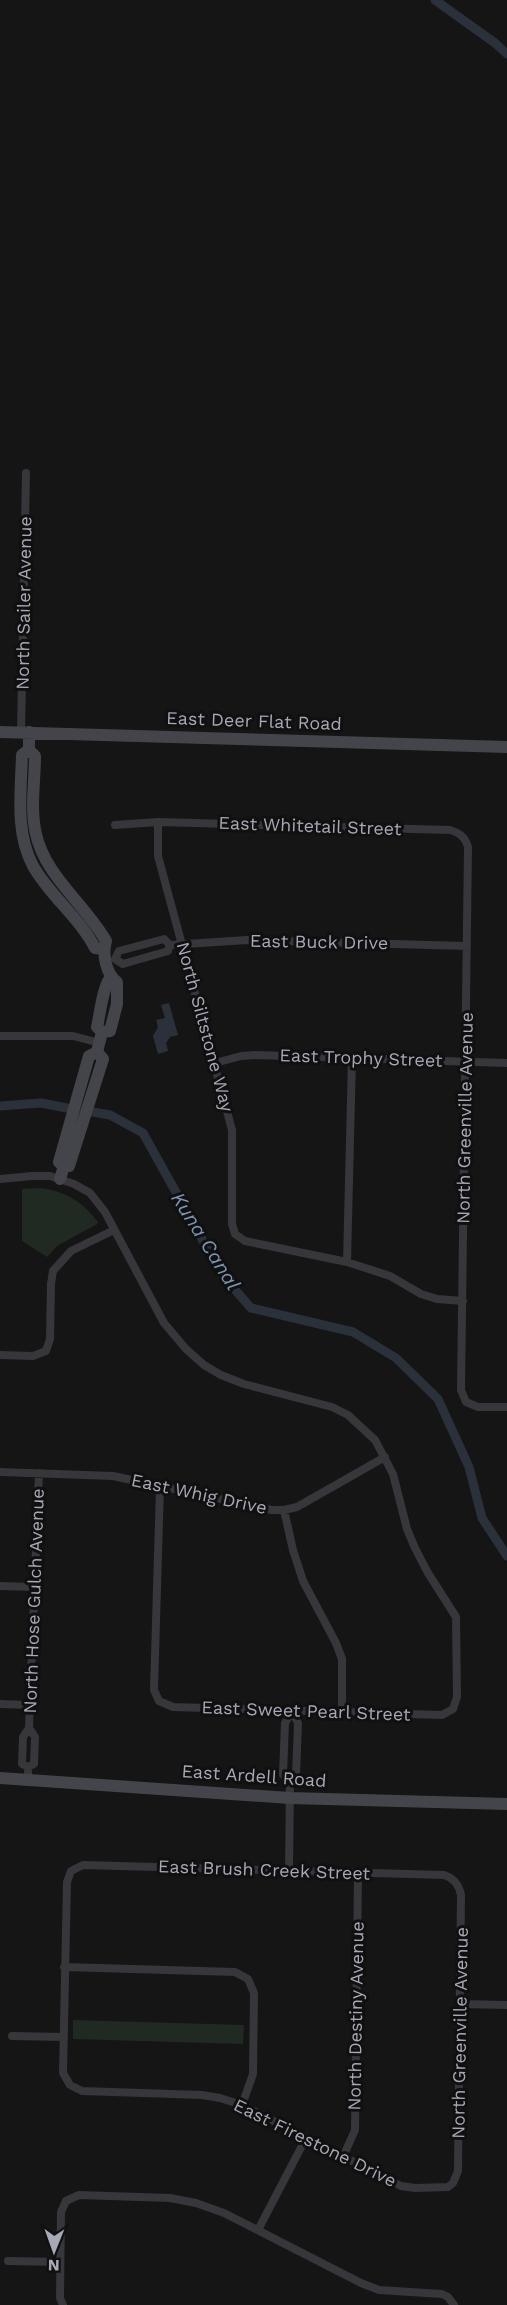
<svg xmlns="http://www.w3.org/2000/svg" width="507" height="2305" viewBox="0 0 507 2305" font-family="'Work Sans',sans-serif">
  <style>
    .green { fill: #212923 }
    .water { fill: #2b313a }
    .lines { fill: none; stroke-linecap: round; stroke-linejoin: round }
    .canal { stroke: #2b313a; stroke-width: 9 }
    .street { stroke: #36363b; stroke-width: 8 }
    .secondary { stroke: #44444b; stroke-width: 12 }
    .labels { text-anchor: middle; stroke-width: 6; stroke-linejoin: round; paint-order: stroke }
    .street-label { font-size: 18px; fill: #a7a9b6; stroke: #101011 }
    .water-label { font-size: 20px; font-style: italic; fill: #7e92b1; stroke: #101011 }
  </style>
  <rect width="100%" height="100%" fill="#151516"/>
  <path class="green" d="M41,1188C66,1192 82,1201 98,1222L97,1224L57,1246L47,1257L22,1241V1189Z
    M73,2020L244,2025L243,2044L73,2039Z"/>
  <path class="water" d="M169,1003L178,1035L170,1037L166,1043L168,1051L158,1054L153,1036L158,1027L156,1020L165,1018L161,1005Z"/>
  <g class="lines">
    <path class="canal" d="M435,0L495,43L507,54
      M0,1106L41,1103L67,1108
      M93,1112L110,1115L143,1133L222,1275L251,1308L353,1332L396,1358L438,1399L469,1467L482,1518L507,1556"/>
    <path class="street" d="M21,732L26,473
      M158,822V856L232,1130V1224L235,1234L245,1241L347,1262L390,1276L421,1294L437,1299L463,1301
      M115,825L158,822L450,830C460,833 465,837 468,847L461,1390L466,1402L478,1407H507
      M164,939L170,945L168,951L123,964L115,959L119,951Z
      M170,945L247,940L467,946
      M0,1036H73L100,1043
      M215,1063L241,1056L256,1055L507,1063
      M0,1179L32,1176H50L74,1184L90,1193L105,1212L164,1323L186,1349L204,1365L221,1375L244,1384L332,1407L348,1415L375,1440L393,1474L407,1529L415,1548L428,1573L456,1617L457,1697L453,1709L442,1715L173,1707L159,1701L154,1690L160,1487
      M347,1262L352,1058
      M0,1355L33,1356L46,1351L50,1339L51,1284L53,1271L71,1251L114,1230
      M0,1472L113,1476L272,1510H284L297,1507L385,1457
      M284,1510L293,1550L303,1581L336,1643L342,1659V1712
      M0,1586L34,1587
      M0,1704L30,1705
      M292,1711L298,1723L296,1776L290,1782L283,1775L285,1723Z
      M29,1728L39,1473
      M28,1779V1767L34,1764L35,1737L29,1728L23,1737L22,1764L28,1767
      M83,1865L444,1875C454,1878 459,1885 461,1895L458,2171L453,2183L448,2187L415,2188L401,2186L242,2105L220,2098L202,2095L82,2091L70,2085L63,2073L67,1882L71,1871Z
      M289,1871L290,1782
      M64,1967L235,1972L248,1979L254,1993L253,2074L242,2105
      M461,2004L507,2005
      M12,2036L64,2037
      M343,2157L355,2130L358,1872
      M258,2230L306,2138
      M8,2261L60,2262
      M63,2305L60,2298L61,2212L66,2201L79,2195L170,2198L196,2203L224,2213L361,2283L379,2290L442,2294L448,2297L454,2305"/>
    <path class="secondary" d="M0,732L507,747
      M29,732V750L35,756C35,781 30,809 36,834C45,876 85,904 106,941C102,954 106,974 117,982V1004L110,1031L102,1032
      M29,750L22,755C21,792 15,832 33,866C50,896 79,917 95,948L103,949
      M102,1032L97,1027C100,1014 103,985 111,977
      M64,1166L59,1162L89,1056L97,1052
      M60,1179L64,1166H69L103,1059L97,1052L102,1032
      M0,1778L290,1798L507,1804"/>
  </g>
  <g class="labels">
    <g class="street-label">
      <text transform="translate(24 603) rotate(-89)" y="6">North Sailer Avenue</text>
      <text transform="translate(254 721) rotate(2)" y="6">East Deer Flat Road</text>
      <text transform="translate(310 826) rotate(2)" y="6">East Whitetail Street</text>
      <text transform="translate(319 942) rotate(1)" y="6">East Buck Drive</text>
      <text transform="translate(205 1027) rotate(75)" y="6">North Siltstone Way</text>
      <text transform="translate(361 1058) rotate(2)" y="6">East Trophy Street</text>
      <text transform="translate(465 1118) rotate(-89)" y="6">North Greenville Avenue</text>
      <text transform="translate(199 1494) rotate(12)" y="6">East Whig Drive</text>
      <text transform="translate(34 1601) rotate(-88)" y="6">North Hose Gulch Avenue</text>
      <text transform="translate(306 1711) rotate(2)" y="6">East Sweet Pearl Street</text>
      <text transform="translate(254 1776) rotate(4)" y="6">East Ardell Road</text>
      <text transform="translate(264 1870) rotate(2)" y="6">East Brush Creek Street</text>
      <text transform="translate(356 2016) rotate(-89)" y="6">North Destiny Avenue</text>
      <text transform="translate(460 2033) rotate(-89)" y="6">North Greenville Avenue</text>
      <text transform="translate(315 2143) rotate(26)" y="6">East Firestone Drive</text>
    </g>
    <g class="water-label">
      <text transform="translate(206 1241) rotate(58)" y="7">Kuna Canal</text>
    </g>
  </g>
  <g transform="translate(54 2251) rotate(181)" stroke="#101011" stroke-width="4.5" paint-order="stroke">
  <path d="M0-4.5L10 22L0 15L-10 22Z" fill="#a7a9b6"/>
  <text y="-9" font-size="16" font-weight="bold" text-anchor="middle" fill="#a7a9b6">N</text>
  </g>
</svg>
